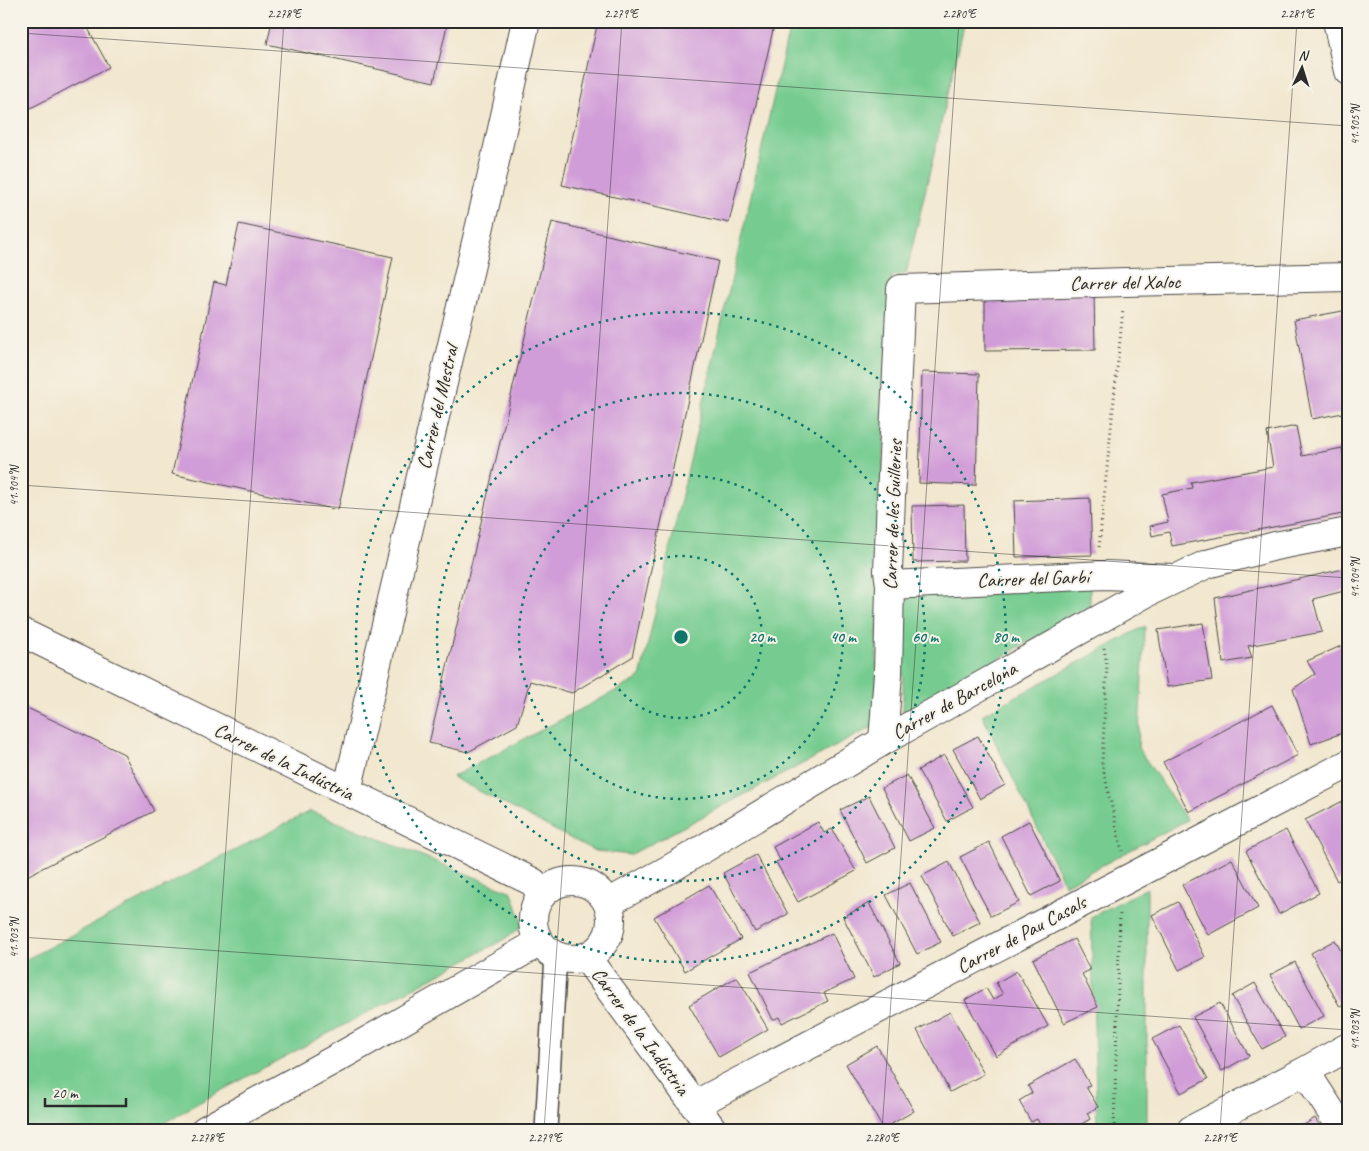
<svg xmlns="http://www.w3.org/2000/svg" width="1369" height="1151" viewBox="0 0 1369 1151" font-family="Caveat,sans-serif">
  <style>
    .green { fill: #76cc90; stroke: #507c5e }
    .building { fill: #d19dd8 }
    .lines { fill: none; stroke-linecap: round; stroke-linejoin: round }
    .pedestrian-casing { stroke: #494744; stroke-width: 24 }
    .minor-casing { stroke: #494744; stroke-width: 30 }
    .tertiary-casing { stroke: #494744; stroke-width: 30 }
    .path { stroke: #494744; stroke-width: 3; stroke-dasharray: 1 4; stroke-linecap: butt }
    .pedestrian { stroke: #fff; stroke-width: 21 }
    .minor { stroke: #fff; stroke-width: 28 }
    .tertiary { stroke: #fff; stroke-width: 28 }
    .ticks { fill: none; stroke: #2b2b2b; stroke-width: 1; stroke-opacity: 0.45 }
    .ring { fill: none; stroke: #0f766e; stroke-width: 2.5; stroke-dasharray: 2.5 5 }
    .labels { text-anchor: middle; stroke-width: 4; stroke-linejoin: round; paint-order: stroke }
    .street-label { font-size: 20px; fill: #2b2b2b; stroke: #f7f3e8 }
    .centre { fill: #0f766e; stroke: #f7f3e8; stroke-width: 2.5 }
    .ring-label { font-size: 15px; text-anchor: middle; font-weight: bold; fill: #0f766e; stroke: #f7f3e8; stroke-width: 4; stroke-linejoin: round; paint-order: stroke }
    .neatline { fill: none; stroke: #2b2b2b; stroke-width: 2 }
    .ticks-label { font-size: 12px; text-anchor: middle; fill: #2b2b2b }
  </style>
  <rect width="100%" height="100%" fill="#f7f3e8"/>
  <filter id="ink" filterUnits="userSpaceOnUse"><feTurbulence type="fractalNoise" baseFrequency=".02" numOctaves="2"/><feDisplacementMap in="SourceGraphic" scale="10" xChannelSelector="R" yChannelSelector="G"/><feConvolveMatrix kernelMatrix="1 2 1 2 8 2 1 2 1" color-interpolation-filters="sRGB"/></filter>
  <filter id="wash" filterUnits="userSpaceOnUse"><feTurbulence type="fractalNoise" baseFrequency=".0096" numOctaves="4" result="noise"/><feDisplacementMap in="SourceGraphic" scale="20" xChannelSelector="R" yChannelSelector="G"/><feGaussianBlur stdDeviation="1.12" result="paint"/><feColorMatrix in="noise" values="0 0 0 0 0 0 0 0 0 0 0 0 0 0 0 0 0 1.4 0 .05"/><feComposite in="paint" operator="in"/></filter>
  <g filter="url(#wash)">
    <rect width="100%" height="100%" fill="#f2e7cf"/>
    <path class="green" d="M791,21H965L906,274L892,276L878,579L876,725L630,855L595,851L452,777L640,678Z
      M1090,586V606L903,714V594Z
      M1145,626L1138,748L1187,820L1065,885L982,715Z
      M310,811L512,892L523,926L503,940L200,1102L152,1130H21V962Z
      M1147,888V1124L1135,1130H1097L1091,917Z"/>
    <g id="blocks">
      <path class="building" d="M21,21H84L109,67L21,113Z
        M272,21H448L434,82L267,44Z
        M598,21H775L729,223L562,185Z
        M552,222L718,261L632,657L572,693L530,681L517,725L468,752L429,743Z
        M239,224L393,257L338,510L172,474L214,282L226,285Z
        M1094,291L1095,350L985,351V292Z
        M1348,310V412L1312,419L1294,320Z
        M922,372L979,374L976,485L919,483Z
        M1296,426L1302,456L1342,448L1348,479V513L1172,546L1169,532L1152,536L1150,526L1168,522L1162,494L1192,488L1191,482L1273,467L1267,432Z
        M1090,498L1092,555L1016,557L1014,501Z
        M964,505L965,561L913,562L912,506Z
        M1348,568V590L1313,599L1322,632L1248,646L1252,658L1223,663L1215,598Z
        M1203,623L1212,680L1167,687L1158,630Z
        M1341,646L1348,667V731L1311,744L1293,689L1315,674L1307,661Z
        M21,705L124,754L154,811L21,879Z
        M1272,705L1298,755L1189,812L1163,762Z
        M978,736L1005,785L980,799L953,749Z
        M944,755L973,807L947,821L918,770Z
        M907,775L935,828L909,841L882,788Z
        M869,796L895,848L867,863L840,810Z
        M1345,800L1348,806V875L1337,881L1305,820Z
        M1029,821L1060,881L1031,896L1001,836Z
        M818,822L824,833L832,829L856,871L798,902L776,862L780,860L773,847Z
        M1286,830L1319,893L1279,914L1246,851Z
        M989,842L1019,902L991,916L960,857Z
        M756,855L788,914L755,932L723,873Z
        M1232,859L1258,908L1208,935L1182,885Z
        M949,862L980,922L953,936L922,876Z
        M910,883L941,942L917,954L886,895Z
        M709,885L741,939L685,971L654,917Z
        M1178,902L1205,957L1179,970L1152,915Z
        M869,903L900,963L874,977L843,917Z
        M832,933L854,979L824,993L828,1001L782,1023L779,1017L773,1020L750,972Z
        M1074,939L1090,970L1082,974L1098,1007L1064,1023L1033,959Z
        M1335,940L1348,964V1003L1340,1007L1311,953Z
        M1295,962L1324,1016L1299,1029L1270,975Z
        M1017,971L1048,1026L996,1056L965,1000L986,988L993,1000L1003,994L996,983Z
        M737,977L768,1029L719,1057L689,1005Z
        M1255,983L1285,1037L1262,1049L1232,996Z
        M1220,1003L1249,1056L1222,1071L1193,1017Z
        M950,1012L984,1074L950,1092L917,1030Z
        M1179,1025L1208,1079L1181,1093L1152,1039Z
        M877,1046L914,1111L883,1129L846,1064Z
        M1075,1059L1090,1085L1086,1087L1098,1107L1087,1113L1090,1119L1072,1130H1043L1037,1119L1031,1122L1019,1101L1032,1093L1028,1086Z
        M1315,1118L1323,1130H1296Z"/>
    </g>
  </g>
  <g filter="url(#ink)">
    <use href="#blocks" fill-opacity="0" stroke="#494744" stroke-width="1"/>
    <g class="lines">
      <defs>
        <path id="pedestrian" d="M546,1130L556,955"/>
        <path id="minor" d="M890,585L1105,575L1173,578
          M21,632L533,882L542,895
          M883,741L888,674L890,585L888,571L891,497L901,289L1126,282L1348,277
          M347,791L491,179L526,21
          M533 920a39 39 0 1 1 78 0a39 39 0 1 1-78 0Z
          M608,903L673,867L883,741L1146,593L1207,564L1275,546L1348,532
          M586,957L713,1130
          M1305,1071L1343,1130
          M694,1105L1348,764
          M205,1130L339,1057L540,942
          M1191,1130L1305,1071L1348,1047"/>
        <path id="tertiary" d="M1337,21L1348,71"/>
      </defs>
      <use href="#pedestrian" class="pedestrian-casing"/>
      <use href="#minor" class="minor-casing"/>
      <use href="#tertiary" class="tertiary-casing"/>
      <path class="path" d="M1099,547L1123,310
        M1104,648L1107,666L1102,764L1122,851
        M1114,1130L1120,913"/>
      <use href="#pedestrian" class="pedestrian"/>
      <use href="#minor" class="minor"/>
      <use href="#tertiary" class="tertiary"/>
    </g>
  </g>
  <path class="ticks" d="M21,33L1348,126M21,485L1348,578M21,937L1348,1030M206,1130L284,21M544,1130L622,21M882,1130L959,21M1220,1130L1297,21"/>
  <g class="ring">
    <circle cx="681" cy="637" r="81"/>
    <circle cx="681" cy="637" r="162"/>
    <circle cx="681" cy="637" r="244"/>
    <circle cx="681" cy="637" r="325"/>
  </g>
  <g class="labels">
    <g class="street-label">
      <text transform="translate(1125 282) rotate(-1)" y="7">Carrer del Xaloc</text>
      <text transform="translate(437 407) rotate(-77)" y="7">Carrer del Mestral</text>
      <text transform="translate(892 515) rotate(-88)" y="7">Carrer de les Guilleries</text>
      <text transform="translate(1033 578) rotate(-2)" y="7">Carrer del Garbí</text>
      <text transform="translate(954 700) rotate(-29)" y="7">Carrer de Barcelona</text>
      <text transform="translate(284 761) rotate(26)" y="7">Carrer de la Indústria</text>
      <text transform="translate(1021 934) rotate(-28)" y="7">Carrer de Pau Casals</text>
      <text transform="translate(641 1031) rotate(54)" y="7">Carrer de la Indústria</text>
    </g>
  </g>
  <circle cx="681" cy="637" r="8" class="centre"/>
  <g class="ring-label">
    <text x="762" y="642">20 m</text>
    <text x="843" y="642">40 m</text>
    <text x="925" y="642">60 m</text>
    <text x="1006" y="642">80 m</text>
  </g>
  <rect width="1369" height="1151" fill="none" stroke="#f7f3e8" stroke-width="55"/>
  <g transform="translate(1302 68) rotate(4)" stroke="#f7f3e8" stroke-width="4" paint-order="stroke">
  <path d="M0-4L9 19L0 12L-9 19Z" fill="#2b2b2b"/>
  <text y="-8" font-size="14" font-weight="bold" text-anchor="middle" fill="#2b2b2b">N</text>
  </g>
  <path d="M45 1098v8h81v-8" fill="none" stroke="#2b2b2b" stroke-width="2.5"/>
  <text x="52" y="1098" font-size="15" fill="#2b2b2b" stroke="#f7f3e8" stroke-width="4" paint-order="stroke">20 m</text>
  <rect x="28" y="28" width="1314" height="1096" class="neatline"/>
  <g class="ticks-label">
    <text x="284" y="18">2.278°E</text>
    <text x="621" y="18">2.279°E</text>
    <text x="959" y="18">2.280°E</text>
    <text x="1297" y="18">2.281°E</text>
    <text transform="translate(1355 125) rotate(-90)" y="4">41.905°N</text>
    <text transform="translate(14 486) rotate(-90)" y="4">41.904°N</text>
    <text transform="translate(1355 578) rotate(-90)" y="4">41.904°N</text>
    <text transform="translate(14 938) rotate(-90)" y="4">41.903°N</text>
    <text transform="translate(1355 1030) rotate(-90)" y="4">41.903°N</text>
    <text x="207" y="1142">2.278°E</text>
    <text x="545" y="1142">2.279°E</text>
    <text x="882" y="1142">2.280°E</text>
    <text x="1220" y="1142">2.281°E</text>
  </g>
</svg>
